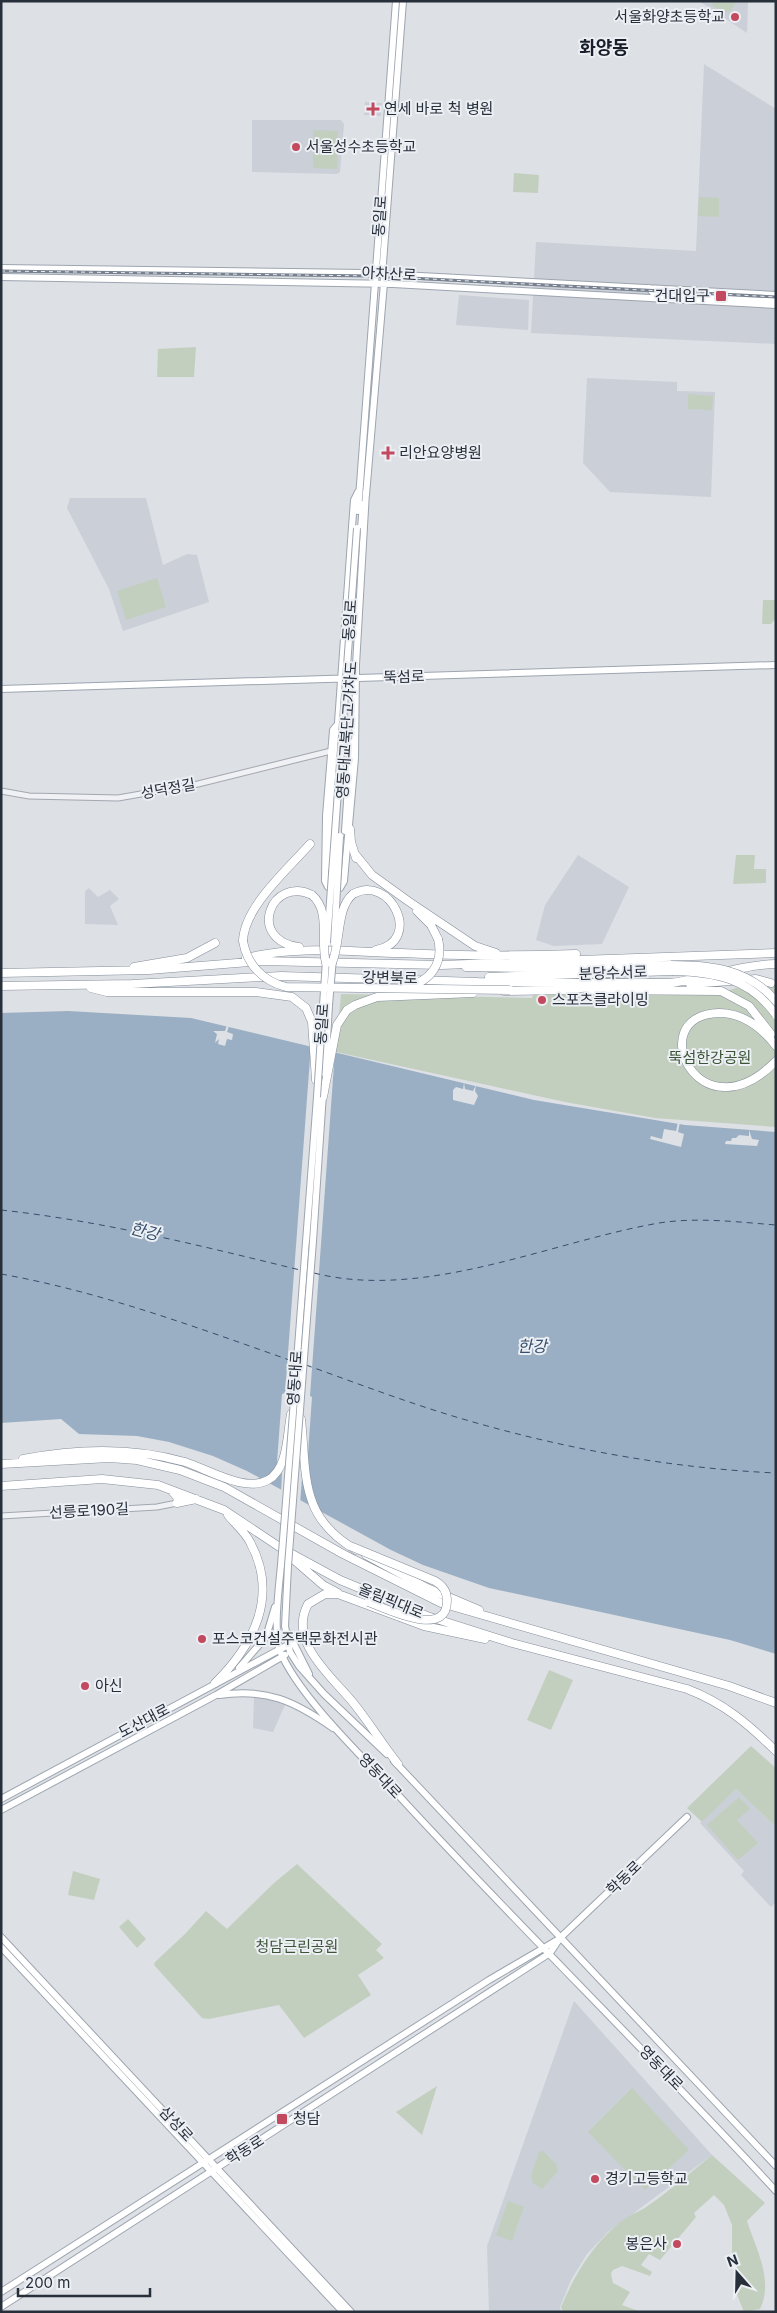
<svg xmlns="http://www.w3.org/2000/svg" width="777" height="2313" viewBox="0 0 777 2313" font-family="Inter,'Noto Sans KR',sans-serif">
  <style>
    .built { fill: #cbcfd7 }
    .green { fill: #c3cfbe }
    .water { fill: #9aafc3 }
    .pier { fill: #dde0e5 }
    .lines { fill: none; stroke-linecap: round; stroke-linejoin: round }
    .ferry { stroke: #354e6b; stroke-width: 1; stroke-dasharray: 6 5; stroke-linecap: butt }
    .minor-casing { stroke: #a3a7af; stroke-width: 7 }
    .major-casing { stroke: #9da5b0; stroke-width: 8 }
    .highway-casing { stroke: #858e9b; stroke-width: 9 }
    .minor { stroke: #eff1f4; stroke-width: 5 }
    .major { stroke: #fff; stroke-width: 6 }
    .highway { stroke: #fff; stroke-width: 8 }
    .rail-casing { stroke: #77808e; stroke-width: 3 }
    .rail { stroke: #eceff3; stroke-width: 1; stroke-dasharray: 4; stroke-linecap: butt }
    .major-bridge-casing { stroke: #9da5b0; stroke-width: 8; stroke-linecap: butt }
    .highway-bridge-casing { stroke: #858e9b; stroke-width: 9; stroke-linecap: butt }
    .major-bridge { stroke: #fff; stroke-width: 6 }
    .highway-bridge { stroke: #fff; stroke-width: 8 }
    .poi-dot { fill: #c3495e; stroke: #eceff3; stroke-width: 2 }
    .labels { text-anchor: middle; stroke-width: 4; stroke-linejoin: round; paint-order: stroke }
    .poi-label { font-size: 15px; fill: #272f3b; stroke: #eceff3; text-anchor: start }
    .street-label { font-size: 15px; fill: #272f3b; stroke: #eceff3 }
    .park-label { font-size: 15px; fill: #3c5536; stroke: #eceff3 }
    .water-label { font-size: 16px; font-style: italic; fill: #354e6b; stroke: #eceff3 }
    .quarter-label { font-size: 18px; font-weight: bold; fill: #1a202b; stroke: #eceff3 }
  </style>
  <rect width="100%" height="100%" fill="#dde0e5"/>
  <path class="built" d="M699,1H748L747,33Z
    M704,64L776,109V344L531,333L536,242L696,251Z
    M365,102L382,103L381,116L364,115Z
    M252,120H341L344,124L340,172L337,174L252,172Z
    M459,295L529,300L528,330L456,325Z
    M587,378L677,382V391L715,392L711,497L610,492L583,463Z
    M70,498H146L163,565L187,554L197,555L209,602L123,631L109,589L67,508Z
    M578,855L629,887L602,944L554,946L536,940L545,905Z
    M89,888L98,897L110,890L119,899L110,906L118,925L85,924V891Z
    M254,1697L270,1699L285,1705L273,1732L253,1728Z
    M736,1789L776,1827V1902L771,1907L741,1875L744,1871L700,1823Z
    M574,2001L712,2155L608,2232L587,2254L571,2280L560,2307L561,2312H489L487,2246Z"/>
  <path class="green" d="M714,1H737L730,11L724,13L711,5Z
    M315,130L338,131L337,169L313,168V132Z
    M514,173L539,175L538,193L513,192Z
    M699,197L719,198V217L698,216Z
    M196,347L194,377H157L158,349Z
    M688,394L713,396L712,410L688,409Z
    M157,578L166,607L126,620L117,591Z
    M763,600H776V618L771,624H762Z
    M736,855H755L754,869H766V883L733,884Z
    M752,983L776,984V1127L655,1118L565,1102L336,1052L341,994L532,998L533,995H556L717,994Z
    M549,1670L573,1680L551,1730L527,1720Z
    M751,1746L776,1768V1827L736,1789L702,1822L687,1808Z
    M739,1797L750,1809L737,1820L758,1843L738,1860L707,1825Z
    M297,1864L382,1944L376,1950L384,1958L358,1975L371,1995L304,2038L279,2005L209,2019L202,2018L154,1965L155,1962L185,1934L206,1911L227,1929L274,1883Z
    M73,1871L100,1879L94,1900L68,1895Z
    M128,1919L146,1939L137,1948L119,1927Z
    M437,2086L422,2135L396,2112Z
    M632,2088L689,2150L645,2190L588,2132Z
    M543,2151L556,2164L558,2171L542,2189L533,2183L531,2176L539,2152Z
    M712,2155L765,2203L747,2221C756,2249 774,2280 760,2309L744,2312L734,2287L735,2269L732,2256V2225L724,2205L714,2195L694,2213L696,2217L660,2260L649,2254L641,2265L652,2272L650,2276L622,2266L613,2270L611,2274L613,2283L630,2292L622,2305L641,2312H563L561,2307C576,2272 596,2238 629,2216C636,2212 643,2210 649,2205C671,2190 692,2171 712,2155Z
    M508,2201L524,2207L512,2241L496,2235Z"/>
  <path class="water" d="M68,1011L191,1018L534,1100L685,1125L776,1132V1654L730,1640L489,1588L423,1565L391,1550L247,1471L213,1456L169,1442L137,1436L79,1434L61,1419L1,1423V1013Z"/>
  <path class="pier" d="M227,1025L229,1026L227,1032L233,1034L232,1040L227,1039L225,1046L218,1044L219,1039L215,1043L217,1034L213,1031H225Z
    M311,1045L335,1051L310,1396L312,1397L307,1468L302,1478L300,1504L281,1493L282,1472L277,1462L282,1394L285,1393Z
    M464,1083L465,1089L473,1091L476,1085L475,1091L478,1096L474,1105L453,1100V1090L456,1087L463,1089Z
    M678,1122H680L678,1132L684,1134L681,1147L650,1139L651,1136L662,1139L664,1129L676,1131Z
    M749,1130L752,1139L759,1140L757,1146L725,1144L726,1141H731L732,1138H736L739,1135L749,1136Z"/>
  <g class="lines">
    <path class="ferry" d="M1,1210C102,1221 202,1246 300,1270
      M314,1273C424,1301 550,1242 659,1223C697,1217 738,1222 776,1225
      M1,1274C102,1292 198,1328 295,1362
      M306,1365C356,1383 406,1402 456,1417C560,1448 667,1468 776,1473"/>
    <defs>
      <path id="minor" d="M1,791L29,796L118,798L198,784L331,751
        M1,1516L157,1507L177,1503"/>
      <path id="major" d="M1,268L364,273L776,295
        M1,277L393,284L776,305
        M649,288L653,293L776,300
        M366,495L384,283L383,263L403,1
        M358,511L396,1
        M361,528L363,504
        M1,689L776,665
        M338,724L333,730L326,816L325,881L328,887L340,888L344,881L355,758L356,665L366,492
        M345,831L351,744L354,741
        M331,868V820L352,527L354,500L358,492
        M325,1074L329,1005
        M313,1241L323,1094
        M294,1400L317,1097
        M281,1565C279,1586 273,1633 280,1651C299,1697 365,1759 400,1797C523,1931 653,2057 776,2191
        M288,1566L285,1626L290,1652L299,1666L324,1694L387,1754
        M289,1634L309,1674
        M239,1668L266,1637L275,1607
        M219,1695C267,1688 294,1701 333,1728
        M394,1761L776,2166
        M1,1799L288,1645
        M1,1810L216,1695L285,1655
        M1,1937L351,2312
        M1,1947L343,2312
        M1,2292L489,1980L559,1939
        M1,2307L550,1953L560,1938L687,1817"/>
      <path id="highway" d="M350,829L351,842L356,858
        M355,854L372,875L408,901L475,946L496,953
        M353,894C390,873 424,941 376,950
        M417,911L431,925L438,939
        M243,941C244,907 288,869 310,844
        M299,947C246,940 271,875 312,895
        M246,958C298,945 349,952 401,953C460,956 518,956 576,954
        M134,967L187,958L215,943
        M466,967L530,968L671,965
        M1,973L149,970L262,961L441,965L776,953
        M489,977L672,971
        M690,984L756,979L771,983
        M1,986L132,984L281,976L478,982L670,983C706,979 739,965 776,964
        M91,988L107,992H256L292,997L306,1008L312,1022L316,1080
        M590,990L721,991L749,1006L771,1034
        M504,991L568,990L595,986
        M776,1046C762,1028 743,1013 719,1013C641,1015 699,1140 776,1061
        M323,1097L337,1025L347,1010L355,1005L377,997L473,993
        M301,1419C307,1475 299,1517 356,1550
        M23,1459C75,1449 133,1447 185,1462C207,1469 246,1493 268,1480C288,1469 287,1435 291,1414
        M1,1464L109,1458L137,1460L180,1470L224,1487L343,1554L441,1603L729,1686L776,1703
        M1,1486L102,1479L158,1485L224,1510L281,1548L340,1580L427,1616L512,1643L687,1689C724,1703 748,1724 776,1751
        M171,1490L178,1498L177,1503L196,1499
        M286,1553L323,1585L338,1593
        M366,1555L427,1588L479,1610
        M215,1683C254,1645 279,1595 250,1542C245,1532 235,1524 228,1515
        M398,1764C383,1745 370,1724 355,1705C334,1678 287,1643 308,1604L325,1594H338L424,1626L485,1639"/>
    </defs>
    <use href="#minor" class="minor-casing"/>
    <use href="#major" class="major-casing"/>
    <use href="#highway" class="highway-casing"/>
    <use href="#minor" class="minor"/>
    <use href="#major" class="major"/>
    <use href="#highway" class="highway"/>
    <defs>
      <path id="rail" d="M1,271L373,276L776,297"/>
    </defs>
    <use href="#rail" class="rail-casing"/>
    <use href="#rail" class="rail"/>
    <defs>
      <path id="major-bridge" d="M327,943L357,528
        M334,943L340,836
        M329,1005L333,958
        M317,1097L326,960
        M281,1565L294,1400
        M288,1566L313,1241"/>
      <path id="highway-bridge" d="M312,895C331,911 320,941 326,963
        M243,941C247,965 263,981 286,987L510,990
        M332,963C341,942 336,908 353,894
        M671,965C712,965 748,969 776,1001
        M672,971C715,972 750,978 776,1015
        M406,986C430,983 444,963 438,939
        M350,1546L435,1581C442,1585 447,1591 447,1600C448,1640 385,1608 368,1602"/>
    </defs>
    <use href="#major-bridge" class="major-bridge-casing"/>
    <use href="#highway-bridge" class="highway-bridge-casing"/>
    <use href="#major-bridge" class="major-bridge"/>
    <use href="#highway-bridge" class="highway-bridge"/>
  </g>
  <g class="poi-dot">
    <circle cx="735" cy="17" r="5"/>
    <path d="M370.5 101.5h5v5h5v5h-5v5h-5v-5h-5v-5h5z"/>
    <circle cx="296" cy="147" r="5"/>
    <rect x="715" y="290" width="12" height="12" rx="2.5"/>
    <path d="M385.5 445.5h5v5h5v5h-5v5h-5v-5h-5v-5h5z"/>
    <circle cx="542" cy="1000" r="5"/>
    <circle cx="202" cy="1639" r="5"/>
    <circle cx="85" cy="1686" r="5"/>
    <rect x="276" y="2113" width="12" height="12" rx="2.5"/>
    <circle cx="595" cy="2179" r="5"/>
    <circle cx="677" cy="2244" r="5"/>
  </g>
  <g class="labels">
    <g class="poi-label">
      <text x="725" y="22" text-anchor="end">서울화양초등학교</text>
      <text x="384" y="114">연세 바로 척 병원</text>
      <text x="306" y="152">서울성수초등학교</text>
      <text x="710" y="301" text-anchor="end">건대입구</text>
      <text x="399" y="458">리안요양병원</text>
      <text x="552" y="1005">스포츠클라이밍</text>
      <text x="212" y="1644">포스코건설주택문화전시관</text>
      <text x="95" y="1691">아신</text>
      <text x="293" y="2124">청담</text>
      <text x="605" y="2184">경기고등학교</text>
      <text x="667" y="2249" text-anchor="end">봉은사</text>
    </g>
    <g class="street-label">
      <text transform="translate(380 216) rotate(-86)" y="5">동일로</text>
      <text transform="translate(389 274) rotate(3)" y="5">아차산로</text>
      <text transform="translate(350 620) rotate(-86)" y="5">동일로</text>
      <text transform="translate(404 677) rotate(-2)" y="5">뚝섬로</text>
      <text transform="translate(347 730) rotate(-86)" y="5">영동대교북단고가차도</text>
      <text transform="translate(168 789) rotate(-10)" y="5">성덕정길</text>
      <text transform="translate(613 973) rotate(-2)" y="5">분당수서로</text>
      <text transform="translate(390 978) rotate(1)" y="5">강변북로</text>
      <text transform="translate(322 1024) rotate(-86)" y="5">동일로</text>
      <text transform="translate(295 1378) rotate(-86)" y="5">영동대로</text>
      <text transform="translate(89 1511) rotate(-3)" y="5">선릉로190길</text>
      <text transform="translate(391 1601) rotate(22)" y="5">올림픽대로</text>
      <text transform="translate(144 1721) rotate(-28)" y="5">도산대로</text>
      <text transform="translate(380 1776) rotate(47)" y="5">영동대로</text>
      <text transform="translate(624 1878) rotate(-44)" y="5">학동로</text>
      <text transform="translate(661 2068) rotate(46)" y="5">영동대로</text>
      <text transform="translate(176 2124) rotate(47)" y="5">삼성로</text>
      <text transform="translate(245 2150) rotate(-32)" y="5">학동로</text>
    </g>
    <g class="park-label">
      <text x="710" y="1063">뚝섬한강공원</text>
      <text x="297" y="1952">청담근린공원</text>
    </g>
    <g class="water-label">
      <text transform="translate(145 1231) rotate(14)" y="6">한강</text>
      <text x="532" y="1352">한강</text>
    </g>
    <g class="quarter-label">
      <text x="604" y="54">화양동</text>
    </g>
  </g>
  <rect width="777" height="2313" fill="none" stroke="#272f3b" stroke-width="5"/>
  <g transform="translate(737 2273) rotate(340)" stroke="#eceff3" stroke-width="4" paint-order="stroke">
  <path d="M0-4L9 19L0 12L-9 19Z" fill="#272f3b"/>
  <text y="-8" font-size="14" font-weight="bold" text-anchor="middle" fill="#272f3b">N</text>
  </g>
  <path d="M18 2288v8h132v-8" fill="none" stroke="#272f3b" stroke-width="2.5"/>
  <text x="25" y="2288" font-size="15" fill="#272f3b" stroke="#eceff3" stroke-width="4" paint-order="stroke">200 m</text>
</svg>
